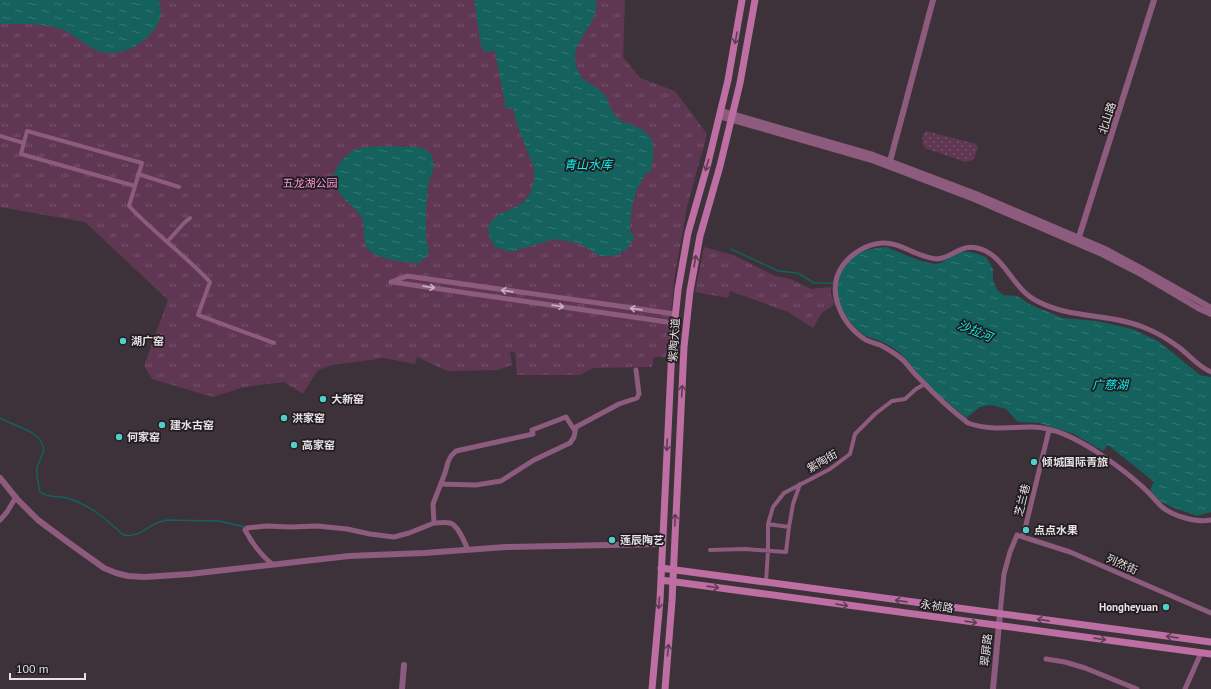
<svg xmlns="http://www.w3.org/2000/svg" width="1211" height="689" viewBox="0 0 1211 689" font-family="'PT Sans','Noto Sans SC',sans-serif">
  <style>
    .grass { fill: url(#grass-dots) }
    .park { fill: url(#park-tufts) }
    .water { fill: url(#water-ripples) }
    .lines { fill: none; stroke-linecap: round; stroke-linejoin: round }
    .stream { stroke: #14615e; stroke-width: 1.5 }
    .pedestrian { stroke: #8d5b7d; stroke-width: 4 }
    .minor { stroke: #8d5b7d; stroke-width: 5 }
    .tertiary { stroke: #8d5b7d; stroke-width: 6 }
    .secondary { stroke: #bd6fa4; stroke-width: 7 }
    .oneway { stroke: #5f3d54 }
    .oneway2 { stroke: #c8b1c0 }
    .poi-dot { fill: #53cdc9; stroke: #201c1f; stroke-width: 1.5 }
    .labels { text-anchor: middle; stroke-width: 3.5; stroke-linejoin: round; paint-order: stroke }
    .street-label { font-size: 11px; fill: #e7e0e4; stroke: #201c1f }
    .park-label { font-size: 11px; fill: #fc96dc; stroke: #201c1f }
    .poi-label { font-size: 11px; font-weight: bold; fill: #e7e0e4; stroke: #201c1f; text-anchor: start }
    .water-label { font-size: 12px; font-style: italic; fill: #0ef0eb; stroke: #201c1f }
  </style>
  <defs>
    <pattern id="grass-dots" width="8" height="8" patternUnits="userSpaceOnUse"><rect width="8" height="8" fill="#603753"/><path d="M2 2h.1M6 6h.1" fill="none" stroke="#77546c" stroke-width="1.8" stroke-linecap="round"/></pattern>
    <pattern id="park-tufts" width="24" height="20" patternUnits="userSpaceOnUse"><rect width="24" height="20" fill="#603753"/><path d="M3 7l-1-3M5 7V3M7 7l1-3M15 17l-1-3M17 17v-4M19 17l1-3" fill="none" stroke="#77546c"/></pattern>
    <pattern id="water-ripples" width="26" height="14" patternUnits="userSpaceOnUse"><rect width="26" height="14" fill="#14615e"/><path d="M2 4q2-2 4 0t4 0M15 11q2-2 4 0t4 0" fill="none" stroke="#367775"/></pattern>
  </defs>
  <rect width="100%" height="100%" fill="#3d3239"/>
  <path class="grass" d="M926,131L976,144L978,148L973,160L965,162L925,148C921,142 921,136 926,131Z"/>
  <path class="park" d="M0,0H625L623,57L640,78L675,91L707,134L687,207L674,280L667,357H654L652,367L593,368L580,375H517L515,352H510L512,365L498,370L447,371L417,357L415,364L384,358L332,365L318,370L303,394L284,382L244,387L213,397L152,379L144,366L168,300L85,222L0,207Z
    M704,247L733,255L775,276L790,279L811,289L831,287V295L835,304L822,313L813,328L788,312L730,291L728,298L695,292Z"/>
  <path class="water" d="M0,0H159C160,7 162,14 159,21C151,41 123,58 101,52C87,48 74,33 58,28C40,23 19,24 0,24Z
    M474,0H596C601,28 563,41 579,73C584,83 595,85 602,92C610,100 610,113 620,120C624,123 632,124 637,127C659,136 654,154 650,173L647,172C632,194 631,208 630,233L635,235L631,243L626,250L618,255L607,256H599L581,244L555,239L510,252L495,247L490,239L488,230L490,223L499,214L507,211L523,203L530,194L534,182V168L516,122L513,108L506,109L495,51L484,52L481,46Z
    M418,147L427,150L432,156L434,165L428,186L426,212V238L429,252L426,257L419,263C408,263 371,259 366,246C362,235 367,223 358,212C350,204 340,197 336,187C332,178 334,171 339,164C343,159 347,154 352,151C366,144 402,147 418,147Z
    M887,247C898,252 923,263 934,264C945,264 951,254 962,252C970,251 978,254 986,257L993,269V280L997,290L1003,295L1017,296L1031,305L1063,318L1097,321L1132,329L1158,341L1200,375L1211,377V512L1197,516L1175,508L1161,502L1150,490L1154,482L1108,445L1103,451L1074,434L1039,423L1018,422L1006,409L991,405L980,407L966,418C949,403 930,388 914,371C910,366 908,360 903,356C898,350 887,344 880,341C876,339 870,338 866,336C844,322 828,292 842,268C851,252 871,248 887,247Z"/>
  <g class="lines">
    <path class="stream" d="M731,249L778,271L798,273L814,283H835
      M0,418C15,427 41,430 44,450L37,467V476L40,492C48,499 60,495 70,499C91,506 106,519 122,534C138,541 151,521 167,520L220,521L244,527"/>
    <path class="pedestrian" d="M0,136L24,143
      M138,174L179,187
      M135,186L21,154L27,131L142,163L129,206C154,233 185,255 210,282L198,315L274,343
      M167,242L184,223L190,218
      M768,524L789,527L793,504L800,484
      M710,550L745,549L786,552L789,527
      M766,582L768,550V524L773,507L784,493L830,469L850,454L855,434L875,414L892,401L905,399L916,389L925,384"/>
    <path class="minor" d="M391,282L407,276L675,314
      M392,282L674,323
      M1211,372C1199,367 1190,356 1180,348C1168,339 1156,332 1143,327C1108,313 1070,319 1037,301C1012,289 1005,254 977,248C960,244 952,258 937,259C918,258 901,242 882,243C867,244 852,253 843,265C825,290 841,324 866,340C870,342 875,343 880,345C888,349 896,354 903,360C909,366 913,373 919,378C934,394 951,410 968,423C989,431 1010,427 1032,427C1054,427 1076,439 1094,450C1109,460 1125,471 1138,483C1147,490 1154,499 1162,507C1173,516 1197,523 1211,520
      M441,484L476,485L501,481L534,460L570,443L574,437L576,427L619,404L637,398L639,394L636,370
      M0,520L7,512L16,497
      M1023,537L1070,552L1211,613
      M468,550C465,543 458,525 450,523C445,522 439,523 434,523L433,504L445,473L448,462L451,456L456,451L533,434L532,430L566,417L575,431
      M272,564C261,555 252,543 245,530L247,528L267,526L290,527L317,526L347,529L370,534L394,537L409,533L434,523
      M1000,614L1004,574L1010,552L1017,535L1023,537L1049,430
      M1046,659L1065,662L1085,668L1137,689
      M1185,689L1201,653"/>
    <path class="tertiary" d="M721,111L873,155L976,194L1105,249L1142,269L1211,308
      M719,116L872,160L974,199L1102,254L1139,273L1198,308L1211,314
      M889,165L933,0
      M1078,240L1154,0
      M0,478L17,499L38,520L69,543L104,568L116,573L128,576L145,577L190,574L349,556L424,553L506,547L662,544
      M402,689L404,665
      M993,689L1000,614"/>
    <path class="secondary" d="M661,568L1211,642
      M661,580L1211,654
      M652,689L660,600L672,347L678,290L688,233L708,163L728,80L742,0
      M665,689L672,601L684,347L690,291L700,236L720,166L740,83L755,0"/>
  </g>
  <defs><path id="oneway-shaft" d="M-6 0H5M1.5-3L5.5 0L1.5 3" fill="none" stroke-width="1.6" stroke-linecap="round" stroke-linejoin="round"/></defs>
  <g class="oneway">
    <use href="#oneway-shaft" transform="translate(736 38) rotate(100)"/>
    <use href="#oneway-shaft" transform="translate(707 165) rotate(106)"/>
    <use href="#oneway-shaft" transform="translate(695 261) rotate(-80)"/>
    <use href="#oneway-shaft" transform="translate(682 391) rotate(-87)"/>
    <use href="#oneway-shaft" transform="translate(667 445) rotate(93)"/>
    <use href="#oneway-shaft" transform="translate(675 520) rotate(-88)"/>
    <use href="#oneway-shaft" transform="translate(713 587) rotate(8)"/>
    <use href="#oneway-shaft" transform="translate(901 601) rotate(-172)"/>
    <use href="#oneway-shaft" transform="translate(659 603) rotate(94)"/>
    <use href="#oneway-shaft" transform="translate(842 605) rotate(8)"/>
    <use href="#oneway-shaft" transform="translate(1043 620) rotate(-172)"/>
    <use href="#oneway-shaft" transform="translate(971 622) rotate(8)"/>
    <use href="#oneway-shaft" transform="translate(1172 637) rotate(-172)"/>
    <use href="#oneway-shaft" transform="translate(1100 639) rotate(8)"/>
    <use href="#oneway-shaft" transform="translate(668 650) rotate(-85)"/>
  </g>
  <g class="oneway2">
    <use href="#oneway-shaft" transform="translate(429 287) rotate(8)"/>
    <use href="#oneway-shaft" transform="translate(507 291) rotate(-172)"/>
    <use href="#oneway-shaft" transform="translate(558 306) rotate(8)"/>
    <use href="#oneway-shaft" transform="translate(636 309) rotate(-172)"/>
  </g>
  <g class="poi-dot">
    <circle cx="123" cy="341" r="4"/>
    <circle cx="323" cy="399" r="4"/>
    <circle cx="284" cy="418" r="4"/>
    <circle cx="162" cy="425" r="4"/>
    <circle cx="119" cy="437" r="4"/>
    <circle cx="294" cy="445" r="4"/>
    <circle cx="1034" cy="462" r="4"/>
    <circle cx="1026" cy="530" r="4"/>
    <circle cx="612" cy="540" r="4"/>
    <circle cx="1166" cy="607" r="4"/>
  </g>
  <g class="labels">
    <g class="street-label">
      <text transform="translate(1107 118) rotate(-72)" y="4">北山路</text>
      <text transform="translate(674 340) rotate(-86)" y="4">紫陶大道</text>
      <text transform="translate(822 461) rotate(-30)" y="4">紫陶街</text>
      <text transform="translate(1022 500) rotate(-76)" y="4">芝兰巷</text>
      <text transform="translate(1122 564) rotate(24)" y="4">列然街</text>
      <text transform="translate(937 606) rotate(8)" y="4">永祯路</text>
      <text transform="translate(986 650) rotate(-84)" y="4">翠屏路</text>
    </g>
    <g class="park-label">
      <text x="310" y="187">五龙湖公园</text>
    </g>
    <g class="poi-label">
      <text x="131" y="345">湖广窑</text>
      <text x="331" y="403">大新窑</text>
      <text x="292" y="422">洪家窑</text>
      <text x="170" y="429">建水古窑</text>
      <text x="127" y="441">何家窑</text>
      <text x="302" y="449">高家窑</text>
      <text x="1042" y="466">倾城国际青旅</text>
      <text x="1034" y="534">点点水果</text>
      <text x="620" y="544">莲辰陶艺</text>
      <text x="1158" y="611" text-anchor="end">Hongheyuan</text>
    </g>
    <g class="water-label">
      <text x="588" y="169">青山水库</text>
      <text transform="translate(975 331) rotate(23)" y="4">沙拉河</text>
      <text x="1110" y="389">广慈湖</text>
    </g>
  </g>
  <path d="M10 673v6h75v-6" fill="none" stroke="#e7e0e4" stroke-width="2"/>
  <text x="16" y="673" font-size="12" fill="#e7e0e4" stroke="#201c1f" stroke-width="3" paint-order="stroke">100 m</text>
</svg>
